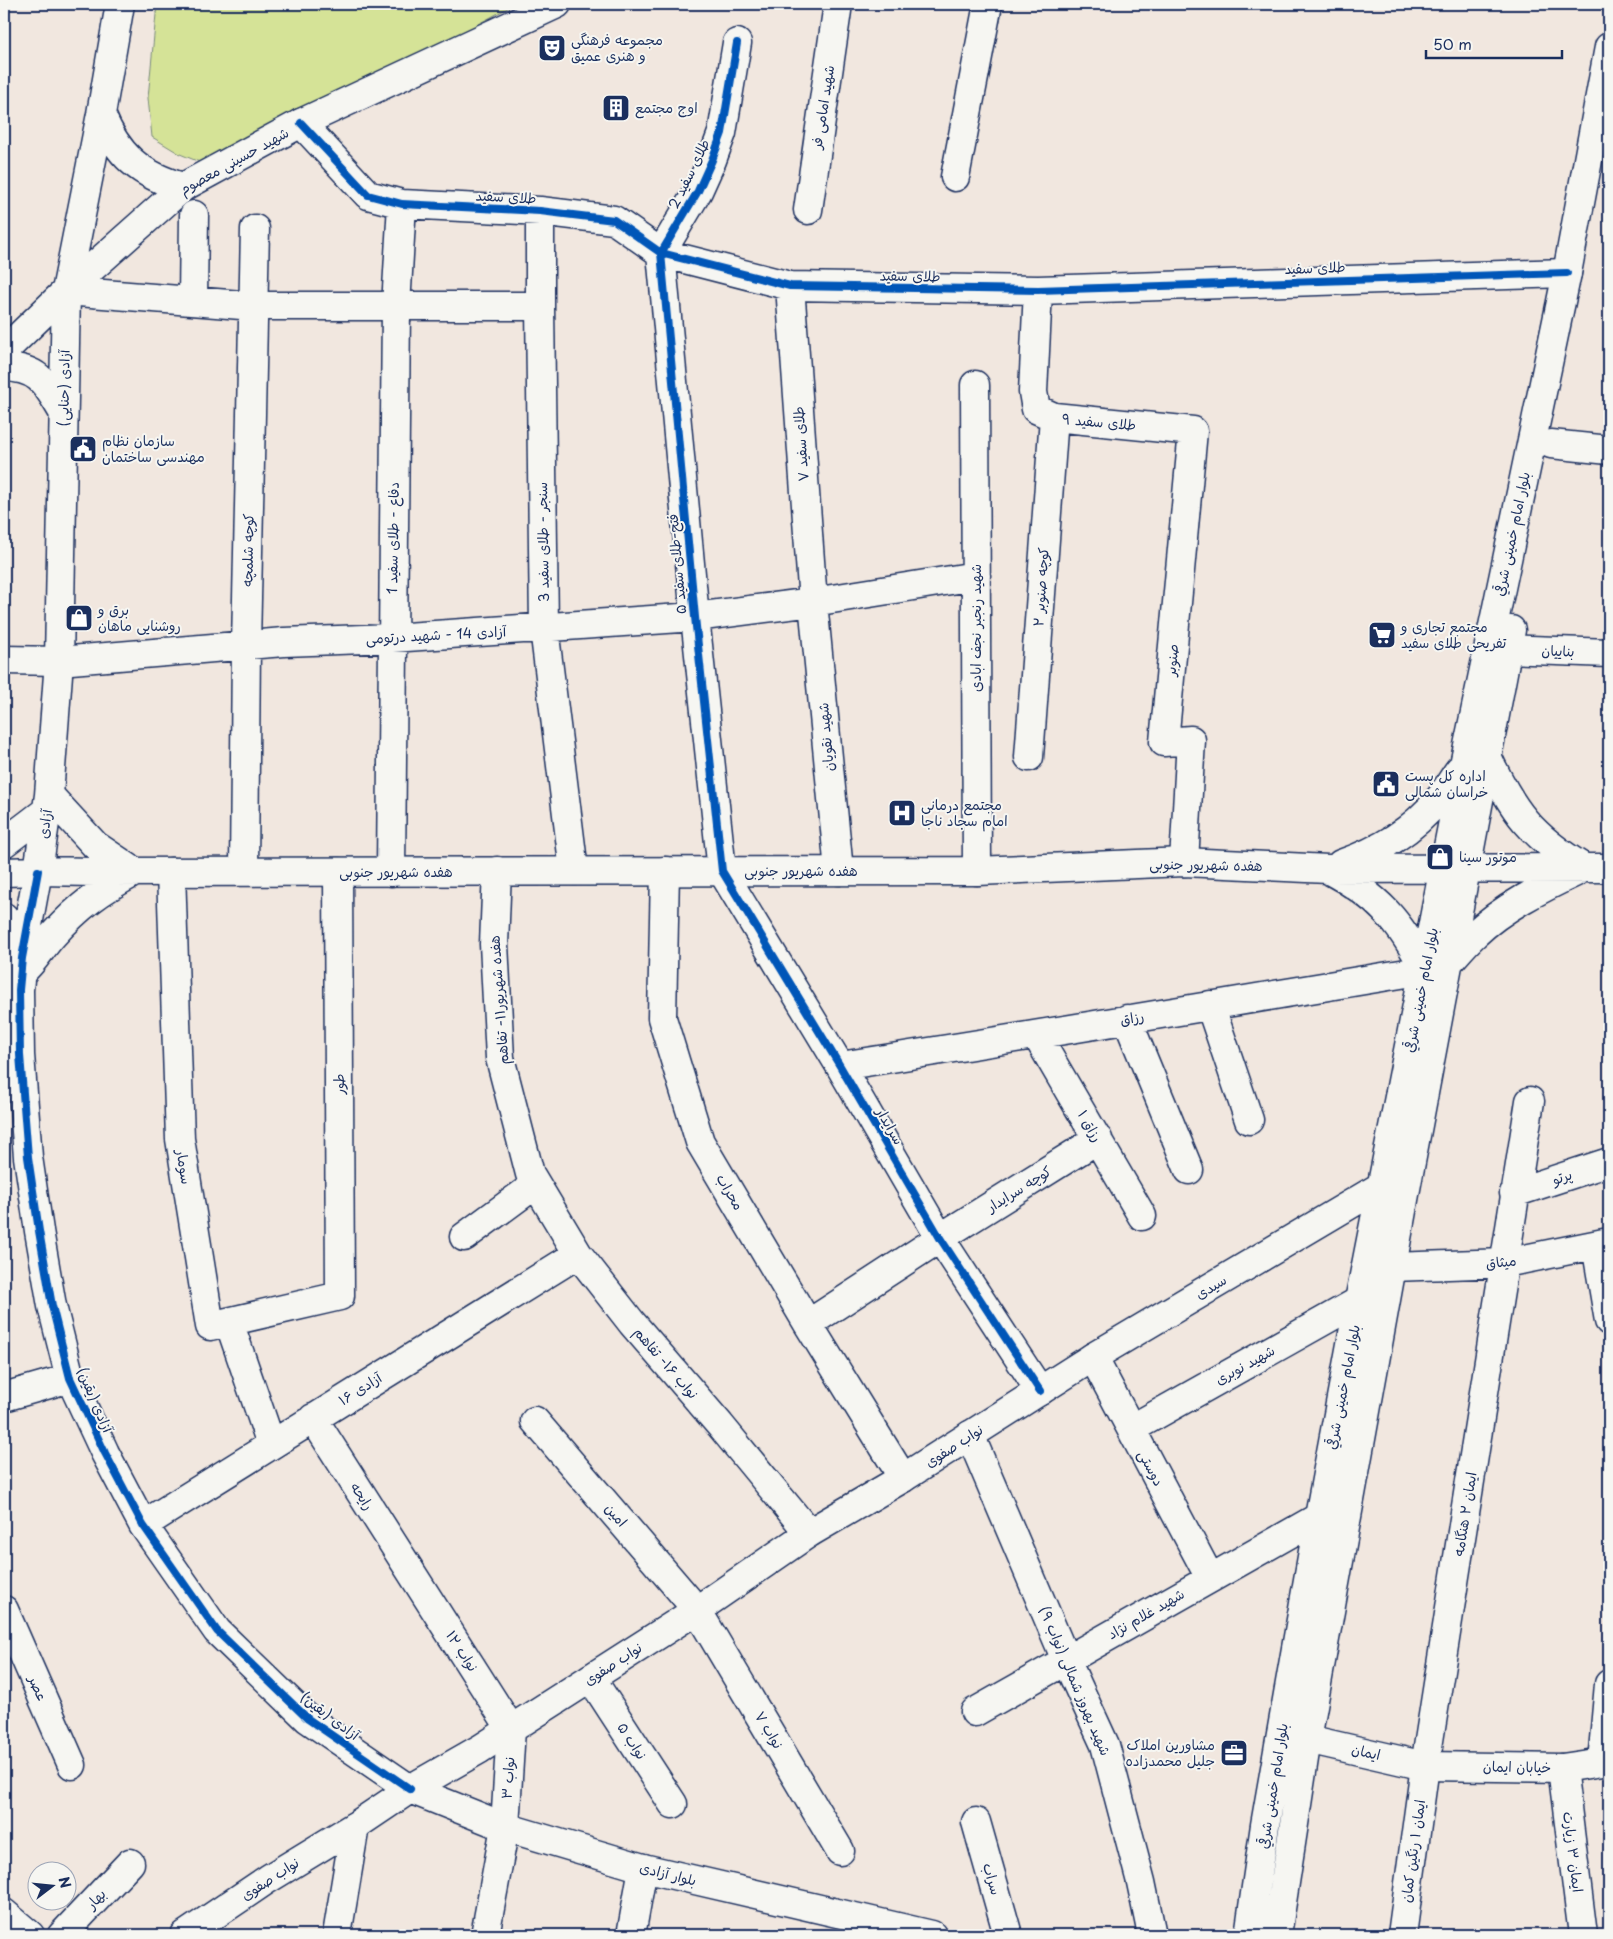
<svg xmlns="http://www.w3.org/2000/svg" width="1613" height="1939" viewBox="0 0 1613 1939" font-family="'Playpen Sans','Playpen Sans Arabic',sans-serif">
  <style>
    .green { fill: #d5e397; stroke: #78897a }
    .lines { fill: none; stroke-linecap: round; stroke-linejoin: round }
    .minor-casing { stroke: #1b2f5e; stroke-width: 31 }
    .major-casing { stroke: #1b2f5e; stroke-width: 31 }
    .minor { stroke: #f6f6f2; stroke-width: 28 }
    .major { stroke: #f6f6f2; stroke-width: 28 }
    .cycleway-casing { stroke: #f6f6f2; stroke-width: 11 }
    .cycleway { stroke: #0057b8; stroke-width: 8 }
    .labels { text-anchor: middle; stroke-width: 4; stroke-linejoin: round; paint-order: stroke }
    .poi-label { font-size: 14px; fill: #1b2f5e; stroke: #f6f6f2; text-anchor: start }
    .street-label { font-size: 14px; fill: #1b2f5e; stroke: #f6f6f2 }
  </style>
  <rect width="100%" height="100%" fill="#f1e7df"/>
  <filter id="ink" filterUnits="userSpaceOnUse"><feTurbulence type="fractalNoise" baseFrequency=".02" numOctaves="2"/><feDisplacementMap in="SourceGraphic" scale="10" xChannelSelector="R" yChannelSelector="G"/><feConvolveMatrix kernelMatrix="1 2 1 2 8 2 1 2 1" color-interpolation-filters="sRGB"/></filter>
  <g filter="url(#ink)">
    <path class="green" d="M157,4H515L214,168L180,154L152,137L148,98Z"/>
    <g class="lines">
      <defs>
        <path id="minor" d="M737,43L722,133L712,160L698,191L661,253L695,617L722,871L840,1066L940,1238L1040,1391
          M301,123L368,195L402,204L540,211L614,220L661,253L790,286L1038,290L1567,273
          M955,177L988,4
          M808,210L838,4
          M540,211V306L544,628L574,871
          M790,286L813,602L839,871
          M1038,290L1033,392L1036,409L1054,417L1193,431L1164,742L1191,740L1184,862
          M66,291L254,306H540
          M193,301L194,215
          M975,385L977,871
          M1551,444L1609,450
          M1507,649L1609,653
          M4,660L59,661L284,642L392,638L695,617L813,602L976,576
          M1029,757L1054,417
          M38,871L22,958L19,990L20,1055L28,1157L39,1231L52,1306L70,1378L105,1453L143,1525L217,1631L308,1719L410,1789
          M244,871L246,645L255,229
          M497,871L494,944L500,1058L530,1174L578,1254L632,1323L720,1425L809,1533
          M665,871L662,1018L700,1142L808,1324L903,1478
          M171,872L180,1139L210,1326L340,1296L338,872
          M391,872L396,306L402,204
          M1210,1005L1249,1120
          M1127,1019L1189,1170
          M1037,1036L1142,1216
          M840,1066C1035,1036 1230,1002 1425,970
          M1514,1193L1609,1162
          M464,1237L536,1184
          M1596,1245L1609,1321
          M1392,1267L1505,1263L1609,1242
          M229,1322L271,1444
          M808,1324L940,1238L1098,1139
          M1093,1357L1210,1578
          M4,1397L70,1378
          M313,1418L511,1729L505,1827L485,1935
          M535,1421L697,1610L840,1851
          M1131,1429L1359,1301
          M970,1435L1066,1660L1105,1745L1141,1882L1152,1935
          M143,1525L578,1254
          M4,1610L72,1765
          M591,1678L673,1804
          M975,1712L1319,1517
          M1602,1762L1609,1684
          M1562,1768L1583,1935
          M976,1822L1008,1935
          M4,1913L30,1935
          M62,1935L130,1863
          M337,1935L355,1826
          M631,1935L643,1868
          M1402,1935L1425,1766L1530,1101"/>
        <path id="major" d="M101,114C117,155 140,175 183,187
          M4,351L66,291L183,187L301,123L557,4
          M4,367C40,368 46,384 63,412
          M1487,756C1512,811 1532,837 1584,868
          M4,843L46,811
          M1341,864C1381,850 1412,831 1439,799C1447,790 1452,779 1459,770
          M1329,870C1378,896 1400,921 1425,970
          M38,871L49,795L59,661L66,291L101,114L120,4
          M4,872L38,871L95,872L977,871L1184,862L1328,869L1609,868
          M4,917L16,937L22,958
          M1448,963C1457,953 1465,943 1475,934C1502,908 1542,888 1576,872
          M21,973C34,962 42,947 53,935C80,905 100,891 135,872L95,845L49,795
          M1307,1739L1425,1766L1562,1768L1609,1761
          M410,1789L505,1827L643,1868L932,1935
          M185,1935L268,1879L355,1826L410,1789L480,1749L697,1610L809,1533L903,1478L1093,1357L1383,1185
          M1249,1935L1265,1825L1319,1517L1359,1301L1465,760L1567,273L1609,47
          M1277,1935L1307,1739L1405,1194L1511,630"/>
      </defs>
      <use href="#minor" class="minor-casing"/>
      <use href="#major" class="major-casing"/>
      <use href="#minor" class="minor"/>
      <use href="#major" class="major"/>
      <defs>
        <path id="cycleway" d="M737,43L722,133L712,160L698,191L661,253L695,617L722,871L840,1066L940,1238L1040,1391
          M301,123L368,195L402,204L540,211L614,220L661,253L790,286L1038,290L1567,273
          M38,871L22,958L19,990L20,1055L28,1157L39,1231L52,1306L70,1378L105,1453L143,1525L217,1631L308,1719L410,1789"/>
      </defs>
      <use href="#cycleway" class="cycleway-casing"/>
      <use href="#cycleway" class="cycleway"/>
    </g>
  </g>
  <defs>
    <symbol id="theatre-square" viewBox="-11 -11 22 22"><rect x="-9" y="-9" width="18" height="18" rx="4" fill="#1b2f5e" stroke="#f6f6f2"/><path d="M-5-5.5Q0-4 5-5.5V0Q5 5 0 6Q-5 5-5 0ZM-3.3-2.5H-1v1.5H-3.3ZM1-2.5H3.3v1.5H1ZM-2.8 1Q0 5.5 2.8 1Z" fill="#fff"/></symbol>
    <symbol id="building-square" viewBox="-11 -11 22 22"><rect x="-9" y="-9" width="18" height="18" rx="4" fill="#1b2f5e" stroke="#f6f6f2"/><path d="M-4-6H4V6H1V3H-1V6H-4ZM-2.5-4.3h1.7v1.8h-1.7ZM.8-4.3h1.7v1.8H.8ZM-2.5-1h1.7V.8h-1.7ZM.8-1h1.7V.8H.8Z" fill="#fff"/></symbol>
    <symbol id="civic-square" viewBox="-11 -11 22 22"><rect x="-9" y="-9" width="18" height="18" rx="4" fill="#1b2f5e" stroke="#f6f6f2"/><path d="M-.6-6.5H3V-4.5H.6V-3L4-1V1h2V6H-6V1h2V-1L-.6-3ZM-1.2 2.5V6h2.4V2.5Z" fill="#fff"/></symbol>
    <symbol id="shop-square" viewBox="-11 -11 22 22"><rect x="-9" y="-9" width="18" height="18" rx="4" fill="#1b2f5e" stroke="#f6f6f2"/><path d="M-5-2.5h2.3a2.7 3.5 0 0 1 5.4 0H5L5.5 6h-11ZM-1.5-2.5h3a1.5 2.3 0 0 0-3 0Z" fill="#fff"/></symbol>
    <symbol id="supermarket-square" viewBox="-11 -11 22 22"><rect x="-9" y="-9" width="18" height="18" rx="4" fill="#1b2f5e" stroke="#f6f6f2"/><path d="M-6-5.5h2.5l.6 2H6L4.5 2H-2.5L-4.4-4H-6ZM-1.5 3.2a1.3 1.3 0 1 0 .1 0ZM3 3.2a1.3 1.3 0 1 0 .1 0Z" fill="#fff"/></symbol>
    <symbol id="hospital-square" viewBox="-11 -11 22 22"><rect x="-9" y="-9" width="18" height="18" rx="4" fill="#1b2f5e" stroke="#f6f6f2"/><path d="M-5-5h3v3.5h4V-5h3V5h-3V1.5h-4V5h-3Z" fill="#fff"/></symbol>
    <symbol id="office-square" viewBox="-11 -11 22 22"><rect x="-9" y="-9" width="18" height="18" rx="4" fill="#1b2f5e" stroke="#f6f6f2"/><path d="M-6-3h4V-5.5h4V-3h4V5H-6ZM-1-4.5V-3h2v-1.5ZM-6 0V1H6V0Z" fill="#fff"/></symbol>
  </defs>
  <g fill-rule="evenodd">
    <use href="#theatre-square" x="536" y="32" width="32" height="32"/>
    <use href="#building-square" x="600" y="92" width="32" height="32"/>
    <use href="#civic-square" x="67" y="433" width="32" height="32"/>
    <use href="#shop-square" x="63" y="602" width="32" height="32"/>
    <use href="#supermarket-square" x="1366" y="619" width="32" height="32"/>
    <use href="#civic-square" x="1370" y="768" width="32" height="32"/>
    <use href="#hospital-square" x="886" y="797" width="32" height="32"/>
    <use href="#shop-square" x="1424" y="841" width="32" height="32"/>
    <use href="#office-square" x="1218" y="1737" width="32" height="32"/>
  </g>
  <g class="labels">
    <g class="poi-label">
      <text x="571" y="45">مجموعه فرهنگی<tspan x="571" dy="16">و هنری عمیق</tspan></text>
      <text x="635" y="113">اوج مجتمع</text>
      <text x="102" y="446">سازمان نظام<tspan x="102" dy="16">مهندسی ساختمان</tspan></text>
      <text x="98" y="615">برق و<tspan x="98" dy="16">روشنایی ماهان</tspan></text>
      <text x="1401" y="632">مجتمع تجاری و<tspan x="1401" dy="16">تفریحی طلای سفید</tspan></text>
      <text x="1405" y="781">اداره کل پست<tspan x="1405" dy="16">خراسان شمالی</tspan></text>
      <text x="921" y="810">مجتمع درمانی<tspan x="921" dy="16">امام سجاد ناجا</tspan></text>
      <text x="1459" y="862">موتور سینا</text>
      <text x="1215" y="1750" text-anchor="end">مشاورین املاک<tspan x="1215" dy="16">جلیل محمدزاده</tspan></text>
    </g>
    <g class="street-label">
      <text transform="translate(823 107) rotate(-81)" y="5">شهید امامی فر</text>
      <text transform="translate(234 161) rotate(-29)" y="5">شهید حسینی معصوم</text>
      <text transform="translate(689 174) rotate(-64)" y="5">طلای سفید 2</text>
      <text transform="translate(506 197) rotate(3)" y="5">طلای سفید</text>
      <text transform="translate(1315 268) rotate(-2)" y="5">طلای سفید</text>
      <text transform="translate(910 276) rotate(1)" y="5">طلای سفید</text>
      <text transform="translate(64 388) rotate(-89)" y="5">آزادی (حنایی)</text>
      <text transform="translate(1099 422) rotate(5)" y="5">طلای سفید ۹</text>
      <text transform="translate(801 444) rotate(-94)" y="5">طلای سفید ۷</text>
      <text transform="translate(1512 534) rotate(-78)" y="5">بلوار امام خمینی شرقي</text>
      <text transform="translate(393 538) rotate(-89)" y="5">دفاع - طلای سفید 1</text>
      <text transform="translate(543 542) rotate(-91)" y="5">سنجر - طلای سفید 3</text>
      <text transform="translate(248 550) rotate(-89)" y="5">کوچه شلمچه</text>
      <text transform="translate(677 564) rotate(-95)" y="5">فتح-طلای سفید ۵</text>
      <text transform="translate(1041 587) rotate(-86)" y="5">کوچه صنوبر ۲</text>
      <text transform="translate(976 628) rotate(-90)" y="5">شهید رنجبر نجف ابادی</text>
      <text transform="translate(436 635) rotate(-3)" y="5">آزادی 14 - شهید درتومی</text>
      <text transform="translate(1558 651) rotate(2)" y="5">بناییان</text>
      <text transform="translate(1172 660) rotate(-85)" y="5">صنوبر</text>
      <text transform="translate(826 737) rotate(-95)" y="5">شهید نقویان</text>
      <text transform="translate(45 824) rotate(-82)" y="5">آزادی</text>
      <text transform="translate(1206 865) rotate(1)" y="5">هفده شهریور جنوبی</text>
      <text x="801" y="876">هفده شهریور جنوبی</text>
      <text x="396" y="877">هفده شهریور جنوبی</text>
      <text transform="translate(1421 990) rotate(-79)" y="5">بلوار امام خمینی شرقي</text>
      <text transform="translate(499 1000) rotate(-94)" y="5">هفده شهریور۱۱- تفاهم</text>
      <text transform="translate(1132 1018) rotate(-10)" y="5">رزاق</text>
      <text transform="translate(339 1084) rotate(-90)" y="5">طور</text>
      <text transform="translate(890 1126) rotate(60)" y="5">سرایدار</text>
      <text transform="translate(1090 1126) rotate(60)" y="5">رزاق ۱</text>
      <text transform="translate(184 1167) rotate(81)" y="5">سومار</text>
      <text transform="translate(1562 1177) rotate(-18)" y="5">پرتو</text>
      <text transform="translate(1019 1189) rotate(-32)" y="5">کوچه سرایدار</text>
      <text transform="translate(730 1192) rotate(59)" y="5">محراب</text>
      <text transform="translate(1501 1262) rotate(-6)" y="5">میثاق</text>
      <text transform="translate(1211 1287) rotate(-31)" y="5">سیدی</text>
      <text transform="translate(666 1363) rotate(49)" y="5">نواب ۱۶- تفاهم</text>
      <text transform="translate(1245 1365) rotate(-29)" y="5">شهید نوبری</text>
      <text transform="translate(1343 1387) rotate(-79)" y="5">بلوار امام خمینی شرقي</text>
      <text transform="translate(360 1389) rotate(-32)" y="5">آزادی ۱۶</text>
      <text transform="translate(95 1400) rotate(67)" y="5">آزادی (یقین)</text>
      <text transform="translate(954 1446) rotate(-33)" y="5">نواب صفوی</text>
      <text transform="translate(1151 1468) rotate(62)" y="5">دوستی</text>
      <text transform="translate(362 1496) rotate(57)" y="5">رایحه</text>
      <text transform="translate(1465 1514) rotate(-81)" y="5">ایمان ۲ هنگامه</text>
      <text transform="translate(616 1515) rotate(49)" y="5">امین</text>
      <text transform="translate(1146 1614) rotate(-30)" y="5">شهید غلام نژاد</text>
      <text transform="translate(462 1651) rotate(57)" y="5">نواب ۱‍۲</text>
      <text transform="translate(613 1664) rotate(-33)" y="5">نواب صفوی</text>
      <text transform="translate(1075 1681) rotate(67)" y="5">شهید بهروز شمالی (نواب ۹)</text>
      <text transform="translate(38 1688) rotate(66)" y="5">عصر</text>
      <text transform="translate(330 1716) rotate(37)" y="5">آزادی (یقین)</text>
      <text transform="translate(769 1730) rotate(59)" y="5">نواب ۷</text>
      <text transform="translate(632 1741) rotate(57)" y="5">نواب ۵</text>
      <text transform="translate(1366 1752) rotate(13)" y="5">ایمان</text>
      <text transform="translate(1517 1767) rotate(1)" y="5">خیابان ایمان</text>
      <text transform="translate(508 1778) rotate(-86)" y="5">نواب ۳</text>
      <text transform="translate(1273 1786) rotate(-81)" y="5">بلوار امام خمینی شرقي</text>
      <text transform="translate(1413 1851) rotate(-82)" y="5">ایمان ۱ رنگین کمان</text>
      <text transform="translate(1573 1852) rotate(83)" y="5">ایمان ۳ زیارت</text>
      <text transform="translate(668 1874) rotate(14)" y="5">بلوار آزادی</text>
      <text transform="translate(270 1879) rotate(-33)" y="5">نواب صفوی</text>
      <text transform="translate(992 1879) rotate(74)" y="5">سراب</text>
      <text transform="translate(96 1899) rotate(-47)" y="5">بهار</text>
    </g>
  </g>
  <rect width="1613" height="1939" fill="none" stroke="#f6f6f2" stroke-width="20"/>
  <rect x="10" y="10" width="1593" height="1919" fill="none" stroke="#1b2f5e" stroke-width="2" filter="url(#ink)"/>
  <g transform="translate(52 1886) rotate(74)"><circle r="24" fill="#f6f6f2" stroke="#9ea6b7"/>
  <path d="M0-4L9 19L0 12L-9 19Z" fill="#1b2f5e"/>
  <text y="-8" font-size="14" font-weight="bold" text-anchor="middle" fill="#1b2f5e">N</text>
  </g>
  <path d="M1426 50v8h136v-8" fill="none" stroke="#1b2f5e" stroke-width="2.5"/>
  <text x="1433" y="50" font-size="15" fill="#1b2f5e" stroke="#f6f6f2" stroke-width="4" paint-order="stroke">50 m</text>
</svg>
